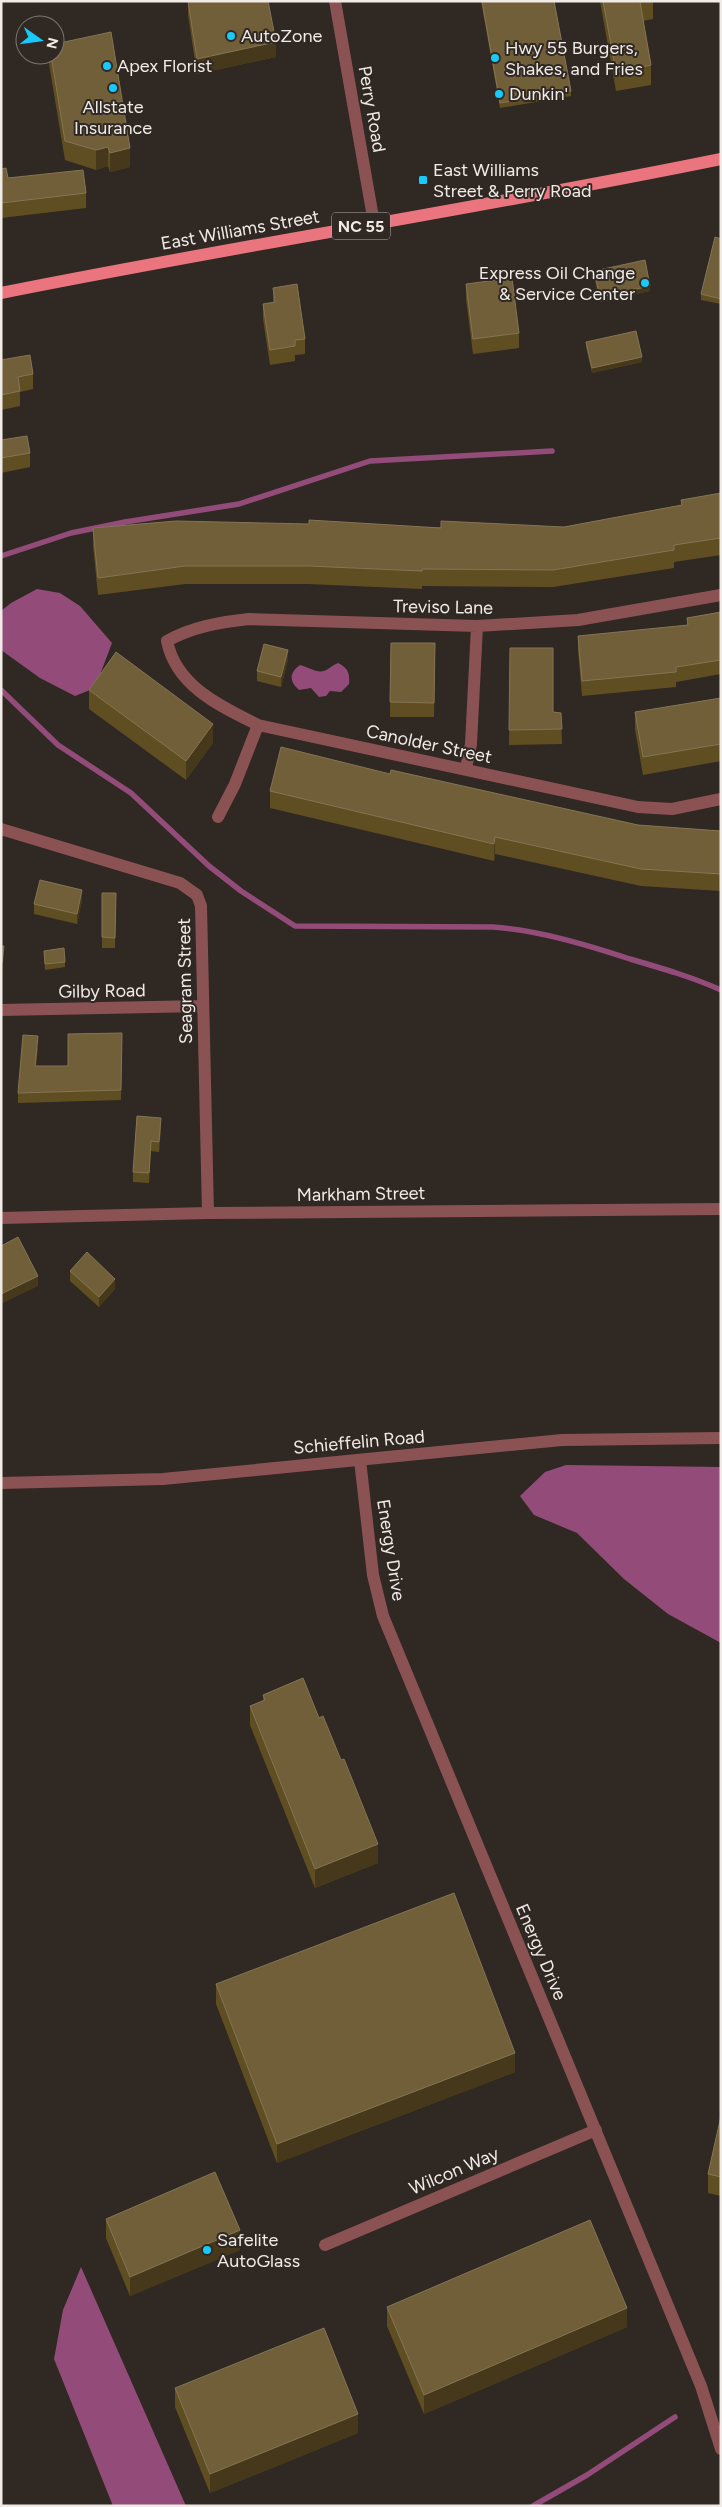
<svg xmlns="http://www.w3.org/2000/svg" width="722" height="2507" viewBox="0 0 722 2507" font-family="Figtree,sans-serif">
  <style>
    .water { fill: #934c79 }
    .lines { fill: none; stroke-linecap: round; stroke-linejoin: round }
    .stream { stroke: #934c79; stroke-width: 5.5 }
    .minor { stroke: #8b5254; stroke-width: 12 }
    .tertiary { stroke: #8b5254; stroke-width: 12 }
    .primary { stroke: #eb757e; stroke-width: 12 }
    .wall { fill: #604e23 }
    .shaded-wall { fill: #46381a }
    .building { fill: #705f38; stroke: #847554 }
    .poi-dot { fill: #17cafb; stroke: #302823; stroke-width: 2 }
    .labels { text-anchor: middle; stroke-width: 4; stroke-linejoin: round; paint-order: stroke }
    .shield { fill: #302823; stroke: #b7b0ad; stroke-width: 1 }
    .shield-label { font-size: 16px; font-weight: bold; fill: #f1ebe8 }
    .poi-label { font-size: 18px; fill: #f1ebe8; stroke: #302823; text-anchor: start }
    .street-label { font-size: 18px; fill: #f1ebe8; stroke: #302823 }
  </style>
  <rect width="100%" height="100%" fill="#302823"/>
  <path class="water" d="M37,589L60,593L80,606L112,643L95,688L75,696L40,678L1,650V611L11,603Z
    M338,663C348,668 350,673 349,684L341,692L330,691L326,696L319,697L311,688L299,690C289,681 289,673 300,665C308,667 316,673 324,671C329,669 333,665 338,663Z
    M566,1465L721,1467V1643L668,1614L624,1579L577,1533L534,1515L520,1496L545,1472Z
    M81,2267L186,2506H113L54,2359L63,2310Z"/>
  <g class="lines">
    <path class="stream" d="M1,556L71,533L125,522L239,504L370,461L552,451
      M1,690L58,745L131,793L209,866L241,891L295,926L493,927C541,931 584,944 630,959C661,968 692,977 721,990
      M533,2506L587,2475L675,2417"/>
    <path class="minor" d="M335,1L374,223
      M721,595L578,620L477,626L249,619C220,622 192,627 167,641C176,686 220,706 258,725L638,807L672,809L721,799
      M466,768L471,744L477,626
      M218,817L235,784L258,725
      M1,829L180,883L197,895L201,906L208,1213
      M1,1010L203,1006
      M1,1218L208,1213L721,1209
      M360,1460L373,1575L383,1616L701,2386L721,2449
      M325,2245L596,2130"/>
    <path class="tertiary" d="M1,1483L163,1479L562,1440L721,1438"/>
    <path class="primary" d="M1,293C240,245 482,208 721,159"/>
  </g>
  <path class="wall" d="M188,1L276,57L197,74L188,15Z
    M481,1H554L571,91V96L500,108Z
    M600,1H653V19L643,21L651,65V85L616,91Z
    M49,55H55L130,167L110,172L108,166L96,170L65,160L49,64Z
    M1,169L8,178L86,193V208L1,218Z
    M721,239V304L701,300V294Z
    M594,271L650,291L600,302L594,276Z
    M466,284L519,333V348L473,354L466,299Z
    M273,288L305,339V354L295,355V361L270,365L263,319V304L273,303Z
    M586,342L642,362L592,373L586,347Z
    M1,360L33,374V389L20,392V406L1,410Z
    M1,440L30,453V467L1,473Z
    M721,493V555L674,562V568L553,587L422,586V589L308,584H185L98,595L93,546V528L564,527L681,505V500Z
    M721,612V674L676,682V687L582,696L578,651V636L687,626V618Z
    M391,643H435L434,717H390Z
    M510,648L553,712L561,713L562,744L509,745Z
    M288,660L281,687L257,681V671Z
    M89,690L213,743L186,780L89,709Z
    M721,698V761L643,775L635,729V712Z
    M390,774L638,825L721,831V891L641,886L495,854L494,861L270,808V791Z
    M102,893H116L115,948H102Z
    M82,900L77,924L34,914V904Z
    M44,951L65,962V967L45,970Z
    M122,1033L121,1100L18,1103V1093L38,1046L36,1066H68Z
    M137,1116L161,1128L159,1152L151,1151L149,1183L133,1182V1172Z
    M70,1271L115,1289L99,1307L70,1281Z
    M263,1695L378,1863L315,1888L250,1725V1706L263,1701Z
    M216,1984L515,2072L277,2163L216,2004Z
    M721,2116V2196L708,2193V2174Z
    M106,2219L240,2250L130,2296L106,2238Z
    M387,2307L627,2327L424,2414L387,2326Z
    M175,2388L358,2433L210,2493L175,2407Z"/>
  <path class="shaded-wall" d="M276,42V57L197,74V59Z
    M108,147V166L96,170V150Z
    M130,148V167L110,172V153Z
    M650,286V291L600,302V297Z
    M642,357V362L592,373V368Z
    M288,650V660L281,687V677Z
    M213,724V743L186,780V761Z
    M495,837V854L494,861V844Z
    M82,890V900L77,924V914Z
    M4,946V957L2,974V963Z
    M161,1118V1128L159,1152V1142Z
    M151,1141V1151L149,1183V1173Z
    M38,1276V1286L1,1304V1294Z
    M115,1279V1289L99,1307V1297Z
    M378,1844V1863L315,1888V1869Z
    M515,2053V2072L277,2163V2144Z
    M240,2230V2250L130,2296V2277Z
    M627,2308V2327L424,2414V2395Z
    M358,2414V2433L210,2493V2474Z"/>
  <path class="building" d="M188,1H268L276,42L197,59Z
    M482,1H554L571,91L500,103Z
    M603,1H643L640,2L651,65L616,72Z
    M111,32L130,148L110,153L108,147L96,150L65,141L51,55H55V44Z
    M6,168L8,178L83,170L86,193L1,203V169Z
    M715,237L721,239V299L701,294Z
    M645,260L650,286L600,297L594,271Z
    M512,278L519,333L473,339L466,284Z
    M297,284L305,339L295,340V346L270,350L263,304L275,302L273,288Z
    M636,331L642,357L592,368L586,342Z
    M30,355L33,374L18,377L20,391L1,395V360Z
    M27,436L30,453L1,458V440Z
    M721,493V538L674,545V550L553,570L422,569V571L308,566H185L98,578L93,528L176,521L309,524V520L441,528V521L564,527L682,505L681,500Z
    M721,612V660L676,667V672L582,681L578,636L688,625L687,618Z
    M391,643H435L434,703L390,702Z
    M264,644L288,650L281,677L257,671Z
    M510,648H553V712L561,713L562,729L509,730Z
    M116,652L213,724L186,761L89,690Z
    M721,698V744L643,757L635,712Z
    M281,747L390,774L391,770L638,825L721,831V874L641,869L495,837L494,844L270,791Z
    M40,880L82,890L77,914L34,904Z
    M102,893H116L115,938L102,937Z
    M1,946H4L2,963H1Z
    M64,948L65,962L45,964L44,951Z
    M122,1033L121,1090L18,1093L23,1035L38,1036L35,1066H68V1034Z
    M137,1116L161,1118L159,1142L151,1141L149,1173L133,1172Z
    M18,1237L38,1276L1,1294V1246Z
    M87,1252L115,1279L99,1297L70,1271Z
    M303,1678L319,1718L323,1716L341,1760L344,1759L378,1844L315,1869L250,1706L265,1700L263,1695Z
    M454,1893L515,2053L277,2144L216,1984Z
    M721,2116V2177L708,2174Z
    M215,2172L240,2230L130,2277L106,2219Z
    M590,2220L627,2308L424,2395L387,2307Z
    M324,2328L358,2414L210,2474L175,2388Z"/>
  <g class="poi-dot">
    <circle cx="231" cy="36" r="5"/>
    <circle cx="495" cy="58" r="5"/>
    <circle cx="107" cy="66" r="5"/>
    <circle cx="113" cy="88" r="5"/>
    <circle cx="499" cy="94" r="5"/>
    <rect x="418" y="175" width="10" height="10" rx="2.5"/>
    <circle cx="645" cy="283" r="5"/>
    <circle cx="207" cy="2250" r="5"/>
  </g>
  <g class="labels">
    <rect class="shield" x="332" y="212.5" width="58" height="27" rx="4"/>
    <g class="shield-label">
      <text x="361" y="232">NC 55</text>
    </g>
    <g class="poi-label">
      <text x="241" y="42">AutoZone</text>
      <text x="505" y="54">Hwy 55 Burgers,<tspan x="505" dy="21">Shakes, and Fries</tspan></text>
      <text x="117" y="72">Apex Florist</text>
      <text x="509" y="100">Dunkin'</text>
      <text x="113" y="113" text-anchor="middle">Allstate<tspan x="113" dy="21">Insurance</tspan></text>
      <text x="433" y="176">East Williams<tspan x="433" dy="21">Street &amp; Perry Road</tspan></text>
      <text x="635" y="279" text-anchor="end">Express Oil Change<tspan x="635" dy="21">&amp; Service Center</tspan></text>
      <text x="217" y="2246">Safelite<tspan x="217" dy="21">AutoGlass</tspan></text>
    </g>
    <g class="street-label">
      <text transform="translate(372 109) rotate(80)" y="6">Perry Road</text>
      <text transform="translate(240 230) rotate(-10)" y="6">East Williams Street</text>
      <text transform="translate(443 607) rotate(1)" y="6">Treviso Lane</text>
      <text transform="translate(429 744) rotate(12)" y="6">Canolder Street</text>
      <text transform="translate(185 981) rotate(-91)" y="6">Seagram Street</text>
      <text transform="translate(102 991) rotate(-1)" y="6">Gilby Road</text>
      <text transform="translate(361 1194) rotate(-1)" y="6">Markham Street</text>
      <text transform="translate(359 1442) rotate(-5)" y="6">Schieffelin Road</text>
      <text transform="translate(391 1550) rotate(81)" y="6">Energy Drive</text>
      <text transform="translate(541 1952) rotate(67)" y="6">Energy Drive</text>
      <text transform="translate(454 2171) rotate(-23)" y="6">Wilcon Way</text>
    </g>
  </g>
  <rect width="722" height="2507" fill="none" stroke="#f1ebe8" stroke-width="5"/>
  <g transform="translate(40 40) rotate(104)"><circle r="24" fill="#302823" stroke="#7d7672"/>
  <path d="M0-4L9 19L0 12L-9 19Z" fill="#17cafb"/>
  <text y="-8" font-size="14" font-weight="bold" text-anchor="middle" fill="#f1ebe8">N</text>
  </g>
</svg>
